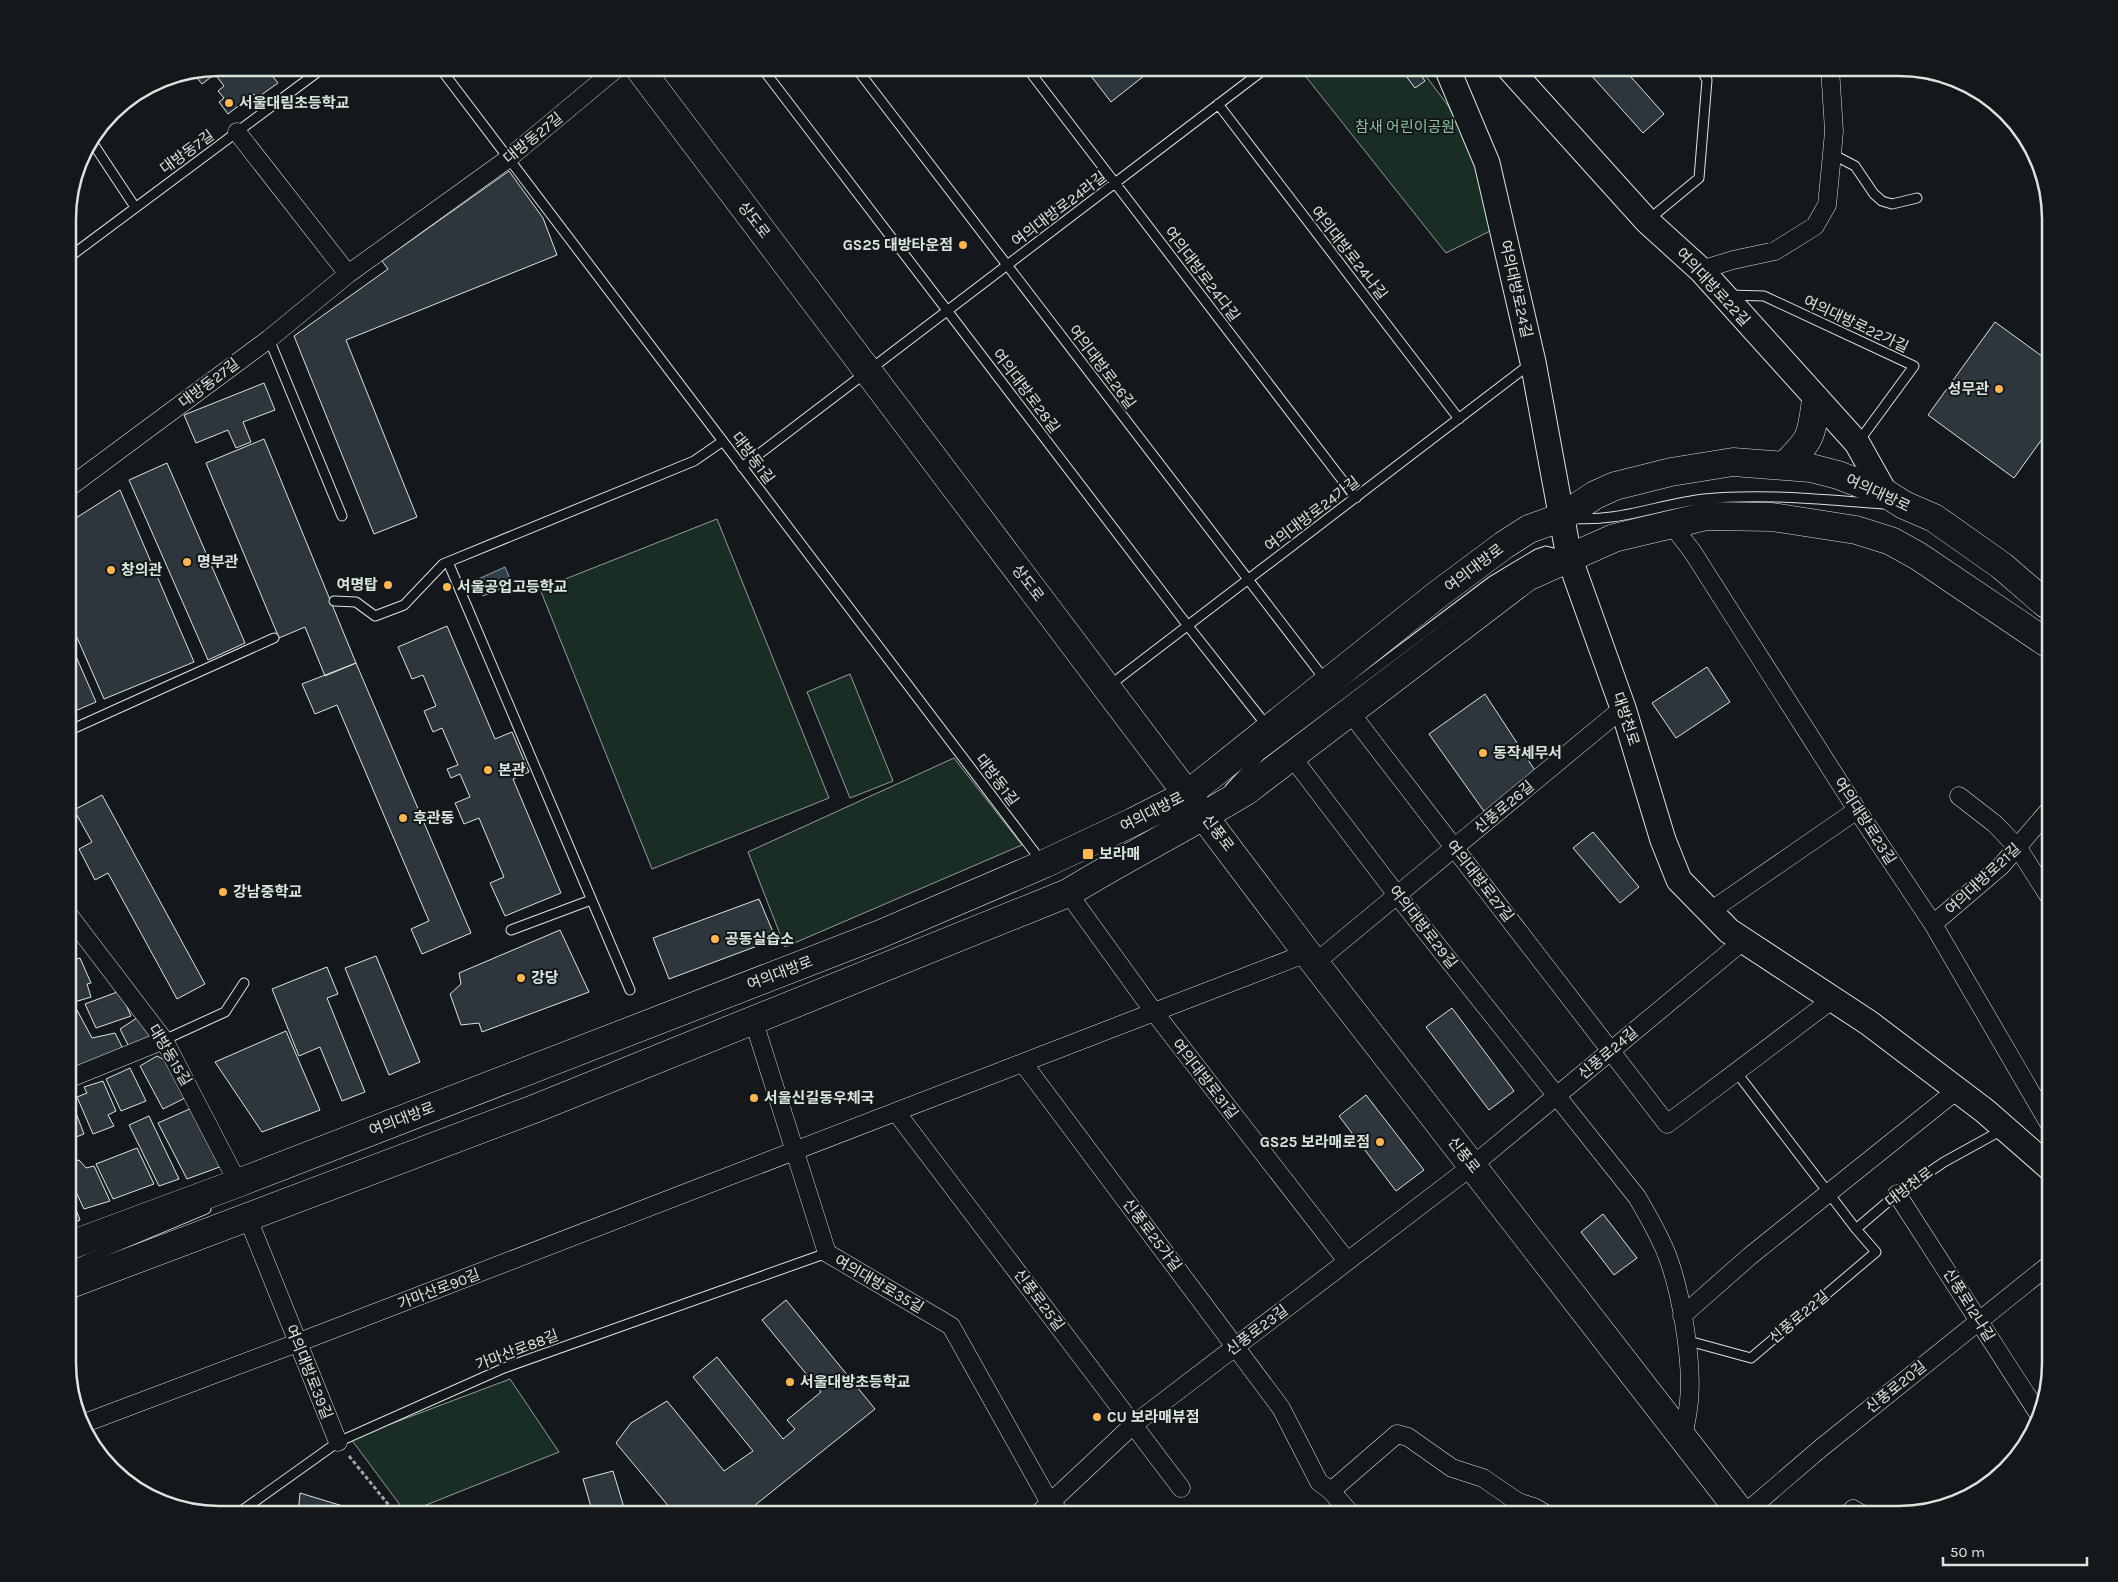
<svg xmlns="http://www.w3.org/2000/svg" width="2118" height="1582" viewBox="0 0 2118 1582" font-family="Karla,'Noto Sans KR',sans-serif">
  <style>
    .green { fill: #1a2d24; stroke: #939e99 }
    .water { fill: #2f3f4d; stroke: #939e99 }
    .building { fill: #2c363c; stroke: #d8e6dc }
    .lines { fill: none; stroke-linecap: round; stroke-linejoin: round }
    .lane-casing { stroke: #d8e6dc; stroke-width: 11 }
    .street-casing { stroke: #d8e6dc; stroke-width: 19 }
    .secondary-casing { stroke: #d8e6dc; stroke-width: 27 }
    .primary-casing { stroke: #d8e6dc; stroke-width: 29 }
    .path { stroke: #9da8a2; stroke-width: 3; stroke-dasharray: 4 2.5; stroke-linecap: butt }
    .lane { stroke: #14181c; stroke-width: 9 }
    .street { stroke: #14181c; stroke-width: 18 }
    .secondary { stroke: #14181c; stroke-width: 25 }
    .primary { stroke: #14181c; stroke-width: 28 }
    .poi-dot { fill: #ffb74d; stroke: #14181c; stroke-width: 2 }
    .labels { text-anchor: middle; stroke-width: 4; stroke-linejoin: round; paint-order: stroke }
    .poi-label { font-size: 15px; font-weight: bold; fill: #d8e6dc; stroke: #14181c; text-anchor: start }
    .park-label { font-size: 15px; fill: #8ac095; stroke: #14181c }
    .street-label { font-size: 15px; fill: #d8e6dc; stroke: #14181c }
    .rim { fill: none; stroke: #d8e6dc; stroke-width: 2.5 }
  </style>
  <rect width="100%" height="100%" fill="#14181c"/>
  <path class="green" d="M1299,68H1389L1398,75L1405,68H1420L1449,107L1471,150L1494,229L1446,253Z
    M717,519L829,798L652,869L540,589Z
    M850,674L893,781L850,798L807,692Z
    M954,758L1022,845L785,947L748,852Z
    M510,1379L559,1452L406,1513L351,1439Z"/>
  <path class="water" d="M505,567L512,584L483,596L476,580Z"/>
  <path class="building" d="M219,68H266L278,83L257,98L254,94L228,114L219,102L224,98L218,91L224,86L215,74L202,84L193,73Z
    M1102,68H1154L1111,102L1091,76Z
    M1416,68L1425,81L1415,88L1406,76Z
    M1597,68H1623L1664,114L1643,133L1590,74Z
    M509,171L543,218L557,255L346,340L417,517L374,534L294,336L388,269L382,261Z
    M1995,322L2050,362V428L2014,478L1928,415Z
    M264,383L275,410L243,422L251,442L236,448L228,430L196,443L184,415Z
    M264,439L356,663L325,676L305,627L279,638L206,463Z
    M167,463L245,643L208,660L129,480Z
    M120,490L194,662L104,699L68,617V523Z
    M447,626L495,739L512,732L529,772L513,779L561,893L505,916L490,883L504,877L479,818L464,824L455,803L470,797L460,774L451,778L447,769L458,765L442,728L433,732L424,711L436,706L423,675L412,679L398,647Z
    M68,638L96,702L68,714Z
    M356,663L471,933L422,954L411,929L429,921L337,705L315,714L302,684Z
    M1707,667L1730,702L1676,738L1652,703Z
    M1485,694L1536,772L1486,814L1429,734Z
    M102,795L205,984L177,999L108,873L95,880L79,849L92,842L74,810Z
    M1593,832L1639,887L1620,903L1573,848Z
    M759,899L776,939L669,979L653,938Z
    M560,930L589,992L482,1032L479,1023L461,1025L450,994L461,984L459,973Z
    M376,956L420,1062L389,1075L345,968Z
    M80,958L91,983L87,984L91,997L68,1004V962Z
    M327,967L338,994L327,998L365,1092L342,1101L320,1047L299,1056L272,989Z
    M120,991L131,1016L96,1028L85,1004Z
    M1452,1008L1514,1091L1489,1110L1426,1027Z
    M77,1010L92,1038L115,1033L124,1051L70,1070L68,1065V1012Z
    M140,1016L152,1036L130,1049L120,1029Z
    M286,1031L320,1110L262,1132L215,1062Z
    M157,1056L173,1064L189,1096L163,1109L140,1066Z
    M130,1068L146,1101L121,1111L106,1079Z
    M103,1081L116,1111L108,1115L114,1126L93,1134L77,1097L87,1093L84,1087Z
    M68,1092L84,1134L68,1140Z
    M1366,1095L1424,1170L1396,1191L1339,1116Z
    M194,1107L225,1165L187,1179L158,1123Z
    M149,1116L179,1179L159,1186L129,1125Z
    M137,1148L154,1184L113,1199L96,1164Z
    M79,1160L86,1168L94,1166L110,1201L84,1209L68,1175V1163Z
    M68,1189L80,1220L68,1225Z
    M1603,1214L1637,1258L1614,1275L1581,1232Z
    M786,1300L875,1409L744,1514H675L616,1443L631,1423L667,1401L724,1471L753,1451L693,1377L717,1357L783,1439L795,1429L787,1420L821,1392L762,1320Z
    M613,1471L626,1514H593L583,1479Z
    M300,1493L369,1514H298Z"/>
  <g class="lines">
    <defs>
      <path id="lane" d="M440,68L1042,862
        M762,68L1188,626L1267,726
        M856,68L1326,681
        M1027,68L1356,498
        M1218,104L1459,419
        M92,142L135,207
        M1832,154L1855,166L1874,194L1882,201L1892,204L1917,198
        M1647,221L1699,178L1707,80L1700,68
        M68,258L323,68
        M1729,295L1764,296L1914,366L1859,441
        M269,339L342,516
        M742,467L1266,68
        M1571,518C1616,523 1660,504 1704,499C1764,493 1824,500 1884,504
        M448,562L630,990
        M334,601L356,602L375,616L404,605L443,564L694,461L723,441
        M1110,685L1530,364
        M68,731L274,638
        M1230,788L1260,756L1492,581L1537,554L1546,551L1561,555
        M511,930L591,900
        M164,1040L225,1012L244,983
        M1856,1229L1897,1194L1944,1162L2002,1130
        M68,1267L206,1209
        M1685,1340L1751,1358L1876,1252L1856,1229L1737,1073
        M237,1514L338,1442L504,1368L827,1253"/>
      <path id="street" d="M237,132L348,274
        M1701,270L1733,260L1775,251L1815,226L1827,205L1832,154L1834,131L1830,68
        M68,488L269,339L348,274L509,158L617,68
        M1671,524L1692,551L1857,810L1933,924L2050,1125
        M1349,711L1667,1124L1833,999
        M1292,757L1397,895L1637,1197C1648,1216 1659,1234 1667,1255C1681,1291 1693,1362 1689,1401C1688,1413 1685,1426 1683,1439
        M1959,796L1995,824L2018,848L2050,898
        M1068,893L1154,1012L1347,1261
        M1709,912L1857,810
        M68,914L164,1040L238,1183
        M1933,924L2001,866L2050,809
        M1315,963L1623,708
        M754,1022L827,1253L951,1326L1050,1503L1062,1514
        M1023,1063L1281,1408L1319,1482L1331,1491L1351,1514
        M68,1079L164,1040
        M896,1112L1181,1488
        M1897,1194L2040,1416
        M247,1216L338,1442
        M1682,1316L1750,1256L1957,1090
        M82,1424L297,1343L1307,953
        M1331,1491L1397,1434L1408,1437L1452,1468L1483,1478L1518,1502L1534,1507L1546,1514
        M1038,1514L1133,1425L1472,1166L1743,941
        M1744,1514L1821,1448L2050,1264
        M1848,1514L1853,1509L1862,1514"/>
      <path id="secondary" d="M1447,68L1487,163L1533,362L1569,557L1623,708L1663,840L1679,880L1729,931L1869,1023L1985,1111L2050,1168
        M1509,68L1647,221L1701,270L1857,443L1885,493"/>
      <path id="primary" d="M639,68L1307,953L1742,1514
        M1784,466C1811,439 1811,439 1816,400
        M68,1246L238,1183L878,935L1044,864L1133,822L1188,794L1437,595L1504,545L1529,529L1562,517L1595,495L1615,486L1671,472L1733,462L1811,468L1838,475L1885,493L1904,505L1934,518L2002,566L2046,604L2050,605
        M68,1285L534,1109L1068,893C1127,857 1188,826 1246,791L1527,577L1614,538L1707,516L1772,517L1856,530L1891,541L1918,556L2050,645"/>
    </defs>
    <use href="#lane" class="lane-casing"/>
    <use href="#street" class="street-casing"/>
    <use href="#secondary" class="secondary-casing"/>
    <use href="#primary" class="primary-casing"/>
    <path class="path" d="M349,1456L396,1514"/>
    <use href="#lane" class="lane"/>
    <use href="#street" class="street"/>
    <use href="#secondary" class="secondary"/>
    <use href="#primary" class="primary"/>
  </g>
  <g class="poi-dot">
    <circle cx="229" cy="103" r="5"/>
    <circle cx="963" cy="245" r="5"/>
    <circle cx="1999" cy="389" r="5"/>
    <circle cx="187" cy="562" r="5"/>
    <circle cx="111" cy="570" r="5"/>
    <circle cx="388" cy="585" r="5"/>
    <circle cx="447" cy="587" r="5"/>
    <circle cx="1483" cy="753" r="5"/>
    <circle cx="488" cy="770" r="5"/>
    <circle cx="403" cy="818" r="5"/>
    <rect x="1082" y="848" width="12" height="12" rx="2.5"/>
    <circle cx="223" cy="892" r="5"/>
    <circle cx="715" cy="939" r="5"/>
    <circle cx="521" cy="978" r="5"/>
    <circle cx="754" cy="1098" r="5"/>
    <circle cx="1380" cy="1142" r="5"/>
    <circle cx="790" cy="1382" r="5"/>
    <circle cx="1097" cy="1417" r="5"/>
  </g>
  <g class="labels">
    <g class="poi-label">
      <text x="239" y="108">서울대림초등학교</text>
      <text x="953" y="250" text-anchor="end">GS25 대방타운점</text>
      <text x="1989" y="394" text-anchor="end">성무관</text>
      <text x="197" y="567">명부관</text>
      <text x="121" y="575">창의관</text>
      <text x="378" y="590" text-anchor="end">여명탑</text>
      <text x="457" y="592">서울공업고등학교</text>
      <text x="1493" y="758">동작세무서</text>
      <text x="498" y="775">본관</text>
      <text x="413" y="823">후관동</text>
      <text x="1099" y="859">보라매</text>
      <text x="233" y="897">강남중학교</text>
      <text x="725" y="944">공동실습소</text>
      <text x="531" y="983">강당</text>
      <text x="764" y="1103">서울신길동우체국</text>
      <text x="1370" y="1147" text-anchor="end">GS25 보라매로점</text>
      <text x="800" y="1387">서울대방초등학교</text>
      <text x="1107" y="1422">CU 보라매뷰점</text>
    </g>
    <g class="park-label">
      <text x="1405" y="132">참새 어린이공원</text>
    </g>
    <g class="street-label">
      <text transform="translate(533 138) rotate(-39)" y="5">대방동27길</text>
      <text transform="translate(187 152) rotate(-36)" y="5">대방동7길</text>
      <text transform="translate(1059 209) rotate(-37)" y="5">여의대방로24라길</text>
      <text transform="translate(754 220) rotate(53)" y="5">상도로</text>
      <text transform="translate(1349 253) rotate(52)" y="5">여의대방로24나길</text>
      <text transform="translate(1202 274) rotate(53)" y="5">여의대방로24다길</text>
      <text transform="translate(1713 287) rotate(47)" y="5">여의대방로22길</text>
      <text transform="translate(1516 289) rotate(77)" y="5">여의대방로24길</text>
      <text transform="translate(1856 324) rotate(25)" y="5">여의대방로22가길</text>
      <text transform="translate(1102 367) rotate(53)" y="5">여의대방로26길</text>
      <text transform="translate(209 383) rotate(-37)" y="5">대방동27길</text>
      <text transform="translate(1026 391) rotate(53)" y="5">여의대방로28길</text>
      <text transform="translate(753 458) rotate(53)" y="5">대방동1길</text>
      <text transform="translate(1878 493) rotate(25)" y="5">여의대방로</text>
      <text transform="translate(1312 514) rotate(-37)" y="5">여의대방로24가길</text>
      <text transform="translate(1474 568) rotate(-37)" y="5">여의대방로</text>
      <text transform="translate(1028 583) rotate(53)" y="5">상도로</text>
      <text transform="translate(1626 719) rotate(72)" y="5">대방천로</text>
      <text transform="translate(997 780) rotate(53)" y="5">대방동1길</text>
      <text transform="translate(1504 807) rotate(-40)" y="5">신풍로26길</text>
      <text transform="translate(1152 812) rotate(-27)" y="5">여의대방로</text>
      <text transform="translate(1865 821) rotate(57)" y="5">여의대방로23길</text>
      <text transform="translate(1218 833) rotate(53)" y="5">신풍로</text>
      <text transform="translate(1983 879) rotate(-43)" y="5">여의대방로21길</text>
      <text transform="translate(1480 881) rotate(52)" y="5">여의대방로27길</text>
      <text transform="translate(1423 927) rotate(52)" y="5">여의대방로29길</text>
      <text transform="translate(780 973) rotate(-21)" y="5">여의대방로</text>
      <text transform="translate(1608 1053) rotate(-40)" y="5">신풍로24길</text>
      <text transform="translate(170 1055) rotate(59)" y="5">대방동15길</text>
      <text transform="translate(1205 1079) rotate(52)" y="5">여의대방로31길</text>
      <text transform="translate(402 1119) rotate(-21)" y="5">여의대방로</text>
      <text transform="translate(1464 1155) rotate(52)" y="5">신풍로</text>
      <text transform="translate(1909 1187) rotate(-37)" y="5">대방천로</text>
      <text transform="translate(1152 1235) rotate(53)" y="5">신풍로25가길</text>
      <text transform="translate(879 1284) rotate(30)" y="5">여의대방로35길</text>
      <text transform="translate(439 1289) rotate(-21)" y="5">가마산로90길</text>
      <text transform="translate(1039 1300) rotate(53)" y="5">신풍로25길</text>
      <text transform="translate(1969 1305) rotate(58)" y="5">신풍로12나길</text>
      <text transform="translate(1799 1317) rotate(-40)" y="5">신풍로22길</text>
      <text transform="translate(1257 1330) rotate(-37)" y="5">신풍로23길</text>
      <text transform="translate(517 1350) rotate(-21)" y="5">가마산로88길</text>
      <text transform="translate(309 1372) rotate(68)" y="5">여의대방로39길</text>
      <text transform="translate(1896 1387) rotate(-39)" y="5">신풍로20길</text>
    </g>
  </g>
  <path d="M0 0H2118V1582H0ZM219 76H1899A143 143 0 0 1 2042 219V1363A143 143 0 0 1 1899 1506H219A143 143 0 0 1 76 1363V219A143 143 0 0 1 219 76Z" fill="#14181c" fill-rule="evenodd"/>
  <path class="rim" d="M219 76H1899A143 143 0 0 1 2042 219V1363A143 143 0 0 1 1899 1506H219A143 143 0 0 1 76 1363V219A143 143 0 0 1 219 76Z"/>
  <path d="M1943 1557v8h144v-8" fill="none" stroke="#d8e6dc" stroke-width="2.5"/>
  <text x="1950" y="1557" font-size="15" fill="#d8e6dc" stroke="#14181c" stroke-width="4" paint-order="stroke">50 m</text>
</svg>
